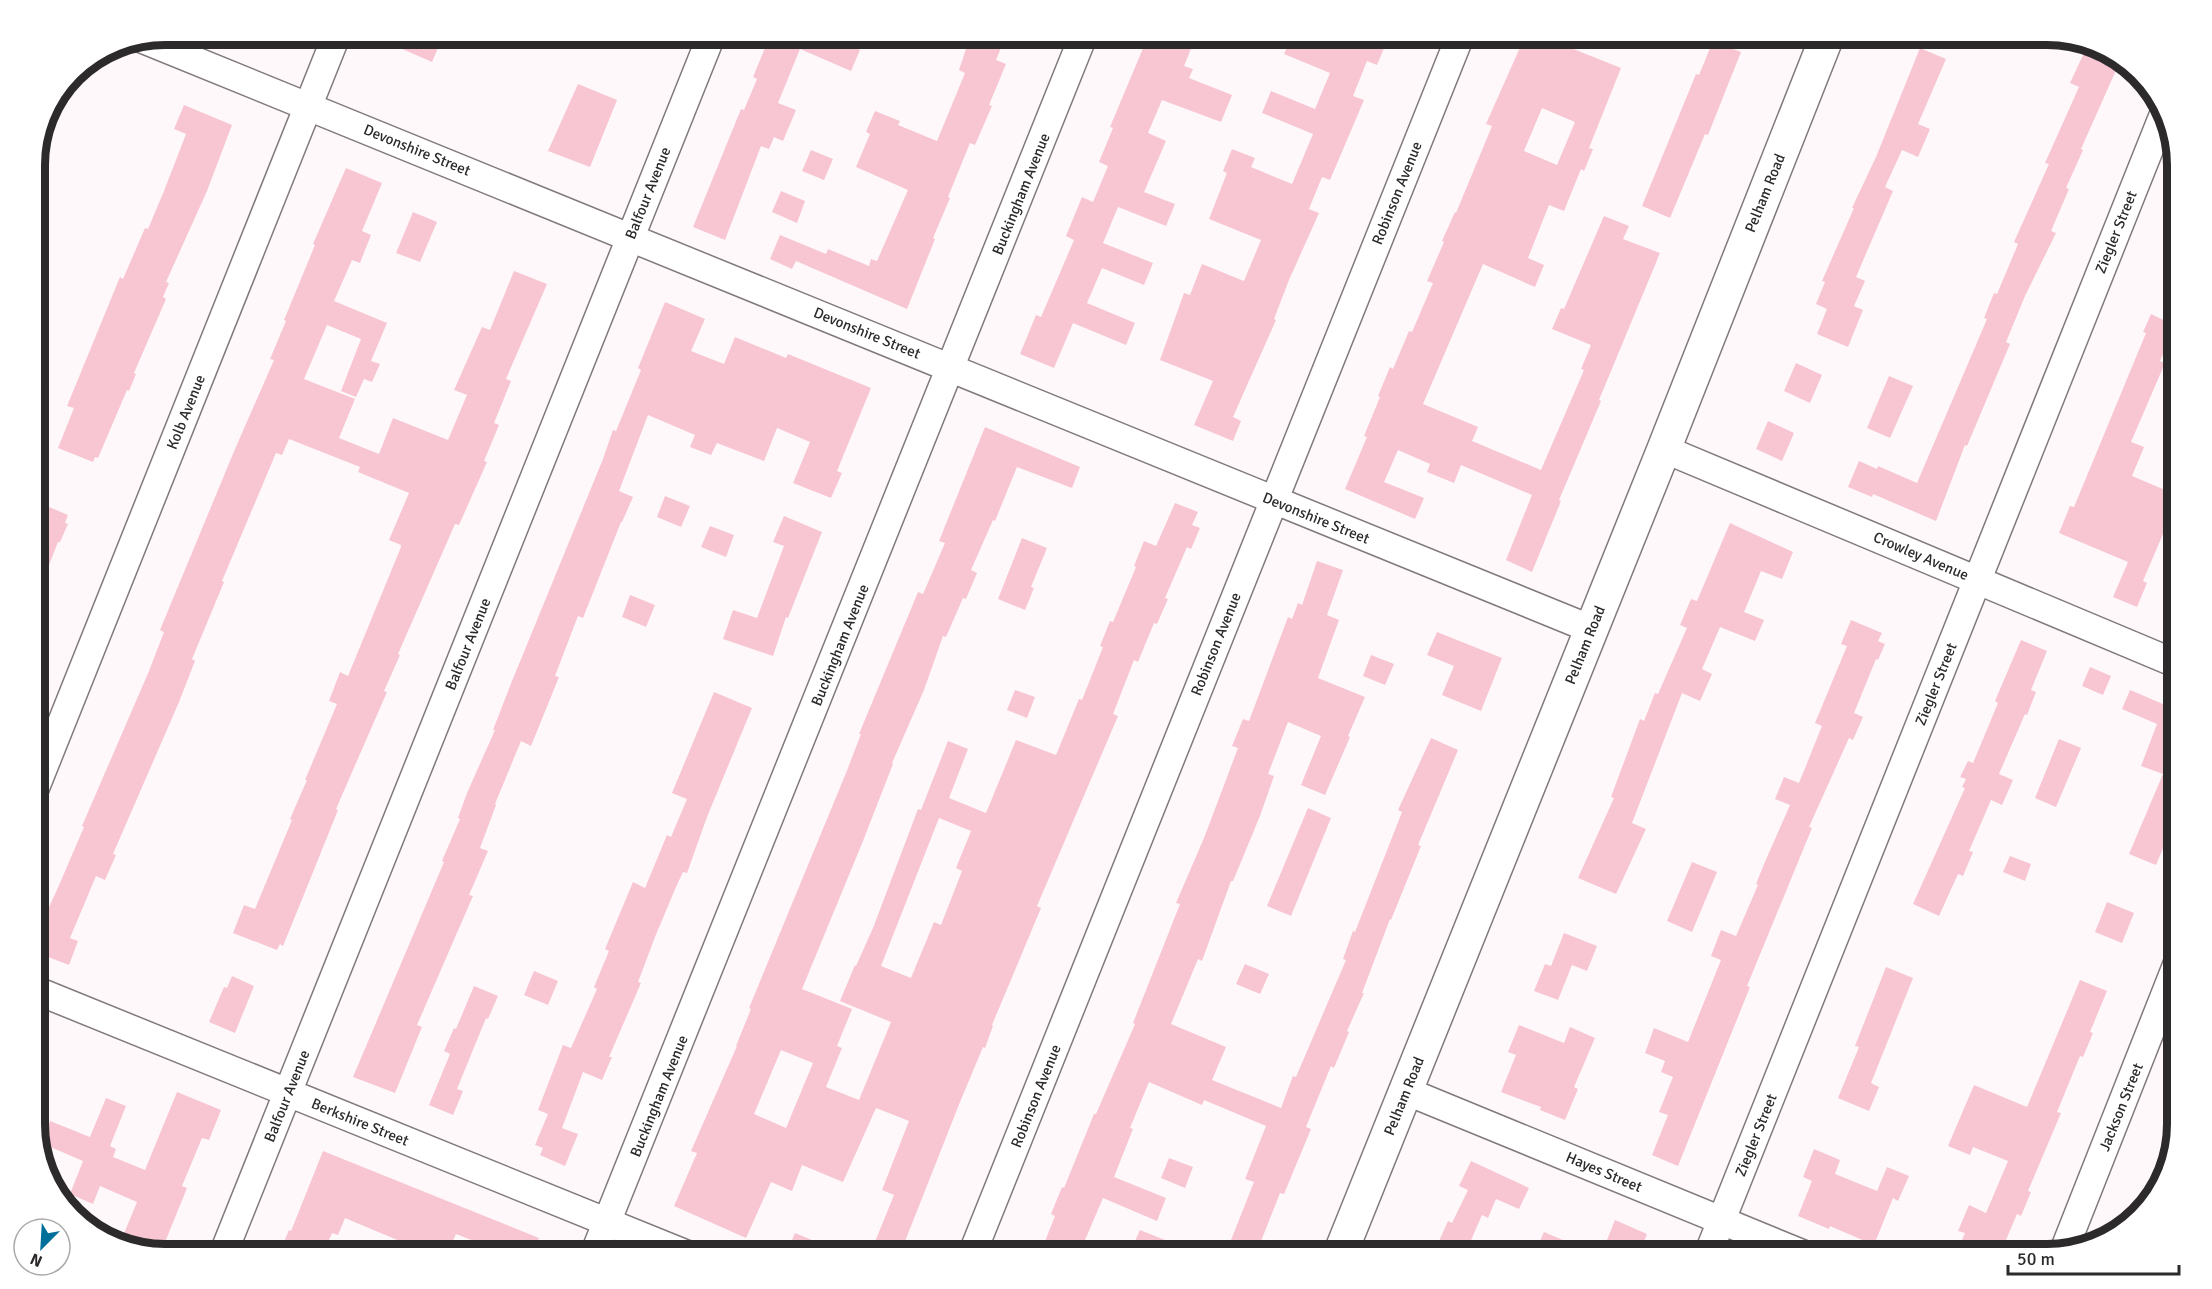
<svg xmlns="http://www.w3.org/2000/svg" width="2212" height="1289" viewBox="0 0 2212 1289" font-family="Signika,sans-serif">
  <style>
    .building { fill: #f8c6d3; fill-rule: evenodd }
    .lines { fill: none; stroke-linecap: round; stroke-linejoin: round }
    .minor-casing { stroke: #81797b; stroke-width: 30 }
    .secondary-casing { stroke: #81797b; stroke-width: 36 }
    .minor { stroke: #fff; stroke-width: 27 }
    .secondary { stroke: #fff; stroke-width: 33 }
    .labels { text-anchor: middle; stroke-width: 6; stroke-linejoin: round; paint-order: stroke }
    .street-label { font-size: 15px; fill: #2d2a2b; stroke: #fff }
    .rim { fill: none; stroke: #2d2a2b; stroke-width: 8 }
  </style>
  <rect width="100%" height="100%" fill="#fff8fa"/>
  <path class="building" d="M368,34H444L432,62Z
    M765,34H824L860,50L851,71L800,49L778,103L796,110L783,141L774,137L769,149L761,146L725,240L693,227L741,109L744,110L757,79L753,77L770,36Z
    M971,34H982L1003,43L996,60L1006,64L989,105L992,106L975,145L970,143L948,197L950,198L933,238L935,239L907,309L796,261L792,269L770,259L780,235L826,254L828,249L869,266L871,259L877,261L908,190L856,167L870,134L866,132L875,111L900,121L898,125L937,141L965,73L959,70Z
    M1149,34H1197L1184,66L1193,69L1189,78L1232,95L1221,122L1162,100L1148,133L1166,141L1144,192L1175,204L1166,226L1118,207L1103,243L1153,263L1144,285L1102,268L1087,303L1135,323L1126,345L1073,323L1054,368L1020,354L1036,315L1041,317L1074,240L1066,236L1082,197L1093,202L1108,166L1099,162L1113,128L1110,127Z
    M1293,34H1298L1332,48L1338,34H1386L1382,45L1385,46L1377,65L1367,61L1353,96L1364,100L1330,180L1322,177L1309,209L1319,213L1289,280L1274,319L1276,320L1233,417L1241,421L1233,441L1194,425L1213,381L1160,360L1184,293L1190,295L1202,264L1244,281L1261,240L1209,219L1227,173L1223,171L1232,149L1255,158L1251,167L1292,184L1313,134L1262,113L1271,91L1315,109L1330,73L1284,54Z
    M1526,34H1558L1574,41L1571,48L1621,68L1589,148L1593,149L1584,171L1581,169L1564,211L1549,205L1528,258L1544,265L1535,287L1483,264L1423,404L1478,427L1472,441L1541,470L1584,370L1581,369L1591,345L1552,329L1561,308L1564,309L1604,216L1629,226L1623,239L1660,253L1599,400L1601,401L1559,500L1561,501L1532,572L1506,560L1532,495L1461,465L1454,483L1427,472L1430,464L1398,450L1384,482L1424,498L1415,519L1345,489L1367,437L1364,436L1380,397L1378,396L1390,367L1393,369L1409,331L1412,332L1433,283L1427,281L1444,242L1442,241L1455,212L1456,213L1492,126L1486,124ZM1542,108L1575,122L1557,165L1524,151Z
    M1713,41L1741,52L1708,135L1705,134L1670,218L1642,206L1696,74L1699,75Z
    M1920,48L1946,59L1918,124L1930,129L1918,157L1902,150L1885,187L1893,191L1856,277L1865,281L1854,306L1863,310L1848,347L1817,334L1827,309L1816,304L1825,282L1822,281L1854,208H1852L1876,157Z
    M2084,53L2117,68L2081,149L2083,150L2066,188L2069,189L2051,231L2056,233L2025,296L2006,342L2010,344L1967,446L1965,445L1936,521L1873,494L1872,497L1848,487L1859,461L1877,469L1878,466L1917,483L1987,319L1984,318L1994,293L1997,294L2018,244L2014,242L2049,164L2045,163L2079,87L2070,83Z
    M578,84L617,100L590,167L548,151Z
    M184,105L232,125L207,191L166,282L169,283L163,297L166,299L134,373L136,374L129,391L127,390L98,458L95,457L93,462L58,448L74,408L67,406L120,277L123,279L145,228L148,229L164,191L186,134L174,129Z
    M811,150L833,159L824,180L802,171Z
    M346,168L382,183L362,231L371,235L360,263L352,260L334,301L387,323L371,361L380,364L372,382L364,379L356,397L341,391L361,339L327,325L304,379L355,399L339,438L379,454L393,418L448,440L467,395L454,390L482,327L490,330L514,271L547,284L506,379L511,381L494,423L499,425L484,461L487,462L459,525L455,524L398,654L400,655L384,691L387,692L336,809L338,810L307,887L283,946L280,944L277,950L233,933L244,905L255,909L292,820L290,819L307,780H305L337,704L329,701L340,672L348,676L401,547V545L389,540L409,493L358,472L360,467L289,439L282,455L276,453L222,581L224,582L192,659L195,661L179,702L113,854L116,855L105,880L96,876L70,938L78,941L69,965L35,952V938L60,883L84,827L82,826L149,671L164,632L160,630L235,449L274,360L270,359L286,321L284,320L315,245L313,244Z
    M781,191L805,201L797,223L772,212Z
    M413,212L437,222L420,262L396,253Z
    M665,302L705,319L691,351L724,364L735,337L786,358L788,354L871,388L837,471L842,473L831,498L793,483L810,442L777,428L764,461L717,443L711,455L690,447L695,435L648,415L619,491L633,497L622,522H621L583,618L578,616L555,676L559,677L531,746L521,741L495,804L496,805L480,848L488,851L469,895L473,896L417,1025L422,1027L395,1093L353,1077L444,862L442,861L460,819L458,818L467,793L495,730H493L510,686L603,459L613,430L616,431L641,370L638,368Z
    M2151,314L2176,326L2160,361L2165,363L2131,442L2144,447L2132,476L2177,495V501L2143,581L2147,583L2137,607L2113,597L2128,562L2059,533L2070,506L2074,507L2146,333L2143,332Z
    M1796,363L1822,375L1810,403L1784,391Z
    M1889,376L1913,386L1890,438L1867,428Z
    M1768,421L1794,433L1782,461L1756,449Z
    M985,427L1080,467L1072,488L1017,467L995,521L993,520L971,570L977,573L966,599L963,598L946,637L943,636L924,690L892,763L893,764L863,841L802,989L852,1009L837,1046L842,1048L826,1087L859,1100L891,1022L840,1001L855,965L856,966L873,928L918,809L921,810L948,741L968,749L949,798L986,813L1016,740L1056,755L1079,699L1082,700L1103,647L1100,646L1110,621L1113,622L1136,567L1134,566L1144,541L1156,546L1175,503L1198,512L1192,525L1200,528L1191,549L1187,547L1165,598L1168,599L1157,624L1154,623L1138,662L1134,660L1113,714L1118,716L1037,906L1041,908L992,1025L993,1026L985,1048L983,1047L960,1102L900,1254H870L894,1195L882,1190L909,1121L876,1108L843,1182L802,1165L792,1191L771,1182L746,1238L674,1206L697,1153L691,1151L737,1046H736L751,1009L749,1008L846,773L861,734H859L918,592L923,594L945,543L939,541ZM939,818L971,831L956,868L962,871L941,925L934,922L911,978L881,966ZM781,1050L813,1063L786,1128L754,1114Z
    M665,496L690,506L681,527L657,517Z
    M35,501L68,515L65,523L68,524L60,542H58L36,598Z
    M784,516L822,532L788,618L786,617L773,656L723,639L733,610L757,618L784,546L773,542Z
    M1730,523L1793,552L1782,579L1761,571L1744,612L1764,620L1755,641L1720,627L1702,669L1712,674L1700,701L1682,693L1632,823L1646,829L1616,894L1578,878L1614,798L1611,797L1640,719L1644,721L1655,693L1658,694L1687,628L1680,625L1691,599L1697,601Z
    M710,526L734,535L726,557L701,547Z
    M1022,538L1047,548L1031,587L1034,588L1025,610L998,599Z
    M1317,561L1343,570L1327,615L1339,620L1318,678L1365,697L1348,736L1350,737L1325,795L1301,785L1321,736L1288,722L1268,774L1274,776L1260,816L1233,881H1231L1202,961L1198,959L1171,1024L1226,1047L1212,1080L1281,1108L1293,1076L1296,1077L1346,960L1343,959L1353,931L1355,932L1402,812L1398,810L1431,738L1458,750L1418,845L1421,846L1391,920L1390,919L1362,993H1364L1347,1031L1349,1032L1334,1068L1331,1066L1306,1127L1311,1129L1284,1194L1280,1193L1256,1254H1231L1236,1243L1231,1240L1254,1182L1245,1179L1266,1126L1204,1100L1202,1105L1149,1082L1130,1128L1133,1129L1114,1177L1166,1198L1157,1221L1103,1198L1079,1254H1040L1055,1216L1051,1214L1062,1187L1064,1188L1094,1114H1096L1135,1024L1133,1023L1180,904L1176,903L1204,838L1238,748L1232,746L1243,719L1249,721L1288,617L1292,619L1298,603L1302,605Z
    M630,595L655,605L646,627L622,617Z
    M1851,620L1882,633L1878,641L1885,644L1878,660L1876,659L1854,713L1863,717L1853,740L1849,738L1809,827L1812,828L1747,986L1750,987L1678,1166L1652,1155L1668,1115L1659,1112L1673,1077L1661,1072L1665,1061L1645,1053L1654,1028L1688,1042L1721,960L1711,956L1721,930L1736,936L1758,885L1756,884L1764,864L1790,805L1775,799L1784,777L1799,783L1822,726L1815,723L1847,646L1841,644Z
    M1437,632L1502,658L1481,711L1442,695L1454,666L1427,655Z
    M2021,640L2047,651L2031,690L2036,692L2027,715L2025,714L1999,774L2013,780L2002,805L1991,800L1969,851L1973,852L1963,876L1958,874L1939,916L1913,904L1965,788L1962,787L1966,779L1960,777L1968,761L1973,763L1998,703L1995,701Z
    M1371,655L1394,664L1385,685L1363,676Z
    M2090,667L2111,676L2103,695L2082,686Z
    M1015,690L1035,697L1027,718L1007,710Z
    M2130,690L2177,710V815L2156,865L2129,854L2163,774L2141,766L2157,724L2122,709Z
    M714,692L752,708L707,817L687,873L683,872L676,887L655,937L638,982L641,983L609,1057H612L602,1080L583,1072L562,1128L578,1134L565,1166L540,1155L543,1148L535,1145L548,1114L538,1110L563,1045L571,1048L597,989L594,987L609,951L605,949L633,882L645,888L667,835L671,837L687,799L672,793Z
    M2059,739L2081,748L2056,807L2035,798Z
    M1308,808L1331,818L1291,916L1267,906Z
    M2010,856L2031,864L2025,881L2003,872Z
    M1692,862L1717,872L1692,932L1667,921Z
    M2107,902L2134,913L2122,943L2095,932Z
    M1564,933L1597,946L1587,971L1572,965L1558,1000L1534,991L1545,964L1551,966Z
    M1245,964L1269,974L1260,994L1236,984Z
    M1886,967L1913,978L1871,1083L1879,1087L1869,1111L1838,1098L1859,1047L1855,1046Z
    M534,971L558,981L548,1005L524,995Z
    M232,976L254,986L235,1033L209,1022L224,987L227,988Z
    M2080,980L2107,991L2090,1032L2093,1033L2083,1057L2080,1056L2057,1112L2061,1113L2028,1191L2031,1192L2021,1216L2017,1214L2000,1254H1956L1965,1233L1958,1231L1969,1205L1986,1213L2008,1161L1973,1147L1970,1155L1948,1146L1974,1085L2027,1107Z
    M474,986L498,996L488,1019L486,1018L457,1089L463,1091L453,1115L429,1105L450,1054L444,1051L454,1028L456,1029Z
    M1519,1025L1564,1043L1570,1027L1595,1038L1574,1087L1578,1089L1565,1120L1540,1110L1541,1107L1501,1092L1516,1055L1508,1052Z
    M177,1092L221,1110L209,1140L202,1138L182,1186L187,1188L161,1252L123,1236L137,1202L100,1186L93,1204L70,1194L83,1161L41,1143L50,1121L90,1137L106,1098L126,1106L110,1146L116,1149L113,1157L145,1170Z
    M1814,1149L1840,1160L1835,1174L1877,1191L1887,1167L1909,1176L1898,1201L1893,1198L1874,1245L1830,1226L1829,1229L1798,1216L1812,1181L1803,1177Z
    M323,1151L539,1238L532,1254H507L456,1234L447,1254H420L421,1250L345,1218L338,1235L332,1233L323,1254H279L289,1230L291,1231Z
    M1169,1158L1193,1167L1185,1188L1161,1178Z
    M1471,1161L1529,1188L1519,1209L1496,1199L1488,1218L1482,1215L1465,1254H1451L1436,1248L1448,1221L1452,1223L1468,1190L1459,1186Z
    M1615,1220L1647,1234L1639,1254H1628L1605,1245Z
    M1140,1230L1165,1240L1159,1254H1129Z
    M1544,1232L1596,1254H1534Z
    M795,1233L846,1254H786Z"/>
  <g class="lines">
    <defs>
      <path id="minor" d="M142,39C626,235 1108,434 1591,629
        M1664,449L2177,664
        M35,789L337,34
        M35,990L686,1254
        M1406,1091L1803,1254
        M2064,1250L2177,964
        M223,1254L712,34
        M594,1254L1084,34
        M972,1254L1461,34
        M1708,1254L2164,113"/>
      <path id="secondary" d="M1340,1254L1664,449L1828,34"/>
    </defs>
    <use href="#minor" class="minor-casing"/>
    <use href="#secondary" class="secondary-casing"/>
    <use href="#minor" class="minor"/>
    <use href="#secondary" class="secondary"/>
  </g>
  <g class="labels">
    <g class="street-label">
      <text transform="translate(417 150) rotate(22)" y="5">Devonshire Street</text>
      <text transform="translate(648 193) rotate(-68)" y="5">Balfour Avenue</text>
      <text transform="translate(1397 193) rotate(-68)" y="5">Robinson Avenue</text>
      <text transform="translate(1765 193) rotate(-68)" y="5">Pelham Road</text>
      <text transform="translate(1021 194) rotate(-68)" y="5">Buckingham Avenue</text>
      <text transform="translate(2116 232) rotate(-68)" y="5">Ziegler Street</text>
      <text transform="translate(867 333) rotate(22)" y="5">Devonshire Street</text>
      <text transform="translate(186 412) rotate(-68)" y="5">Kolb Avenue</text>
      <text transform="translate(1316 518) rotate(22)" y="5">Devonshire Street</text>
      <text transform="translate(1921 556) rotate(23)" y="5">Crowley Avenue</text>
      <text transform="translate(468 644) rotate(-68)" y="5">Balfour Avenue</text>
      <text transform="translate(1216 644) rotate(-68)" y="5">Robinson Avenue</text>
      <text transform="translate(840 645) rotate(-68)" y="5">Buckingham Avenue</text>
      <text transform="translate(1585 645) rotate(-68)" y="5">Pelham Road</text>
      <text transform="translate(1936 684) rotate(-68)" y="5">Ziegler Street</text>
      <text transform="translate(287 1096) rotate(-68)" y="5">Balfour Avenue</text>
      <text transform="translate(659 1096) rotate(-68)" y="5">Buckingham Avenue</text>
      <text transform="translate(1036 1096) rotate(-68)" y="5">Robinson Avenue</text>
      <text transform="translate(1404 1096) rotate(-68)" y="5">Pelham Road</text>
      <text transform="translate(2121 1107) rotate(-68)" y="5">Jackson Street</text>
      <text transform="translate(360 1122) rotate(22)" y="5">Berkshire Street</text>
      <text transform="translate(1756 1135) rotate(-68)" y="5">Ziegler Street</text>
      <text transform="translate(1604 1172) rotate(23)" y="5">Hayes Street</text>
    </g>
  </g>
  <path d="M0 0H2212V1289H0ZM165 45H2047A120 120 0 0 1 2167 165V1124A120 120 0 0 1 2047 1244H165A120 120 0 0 1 45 1124V165A120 120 0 0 1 165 45Z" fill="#fff" fill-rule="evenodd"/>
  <path class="rim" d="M165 45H2047A120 120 0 0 1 2167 165V1124A120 120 0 0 1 2047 1244H165A120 120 0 0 1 45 1124V165A120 120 0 0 1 165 45Z"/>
  <g transform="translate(42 1247) rotate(204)"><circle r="28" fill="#ffffff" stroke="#abaaaa" stroke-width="1.5"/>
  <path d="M0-4.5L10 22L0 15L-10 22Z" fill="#00709b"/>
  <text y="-9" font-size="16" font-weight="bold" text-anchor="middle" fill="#2d2a2b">N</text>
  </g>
  <path d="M2008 1265v9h171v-9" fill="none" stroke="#2d2a2b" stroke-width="3"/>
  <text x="2017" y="1265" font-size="18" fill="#2d2a2b" stroke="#ffffff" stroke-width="4.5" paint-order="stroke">50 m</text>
</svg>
